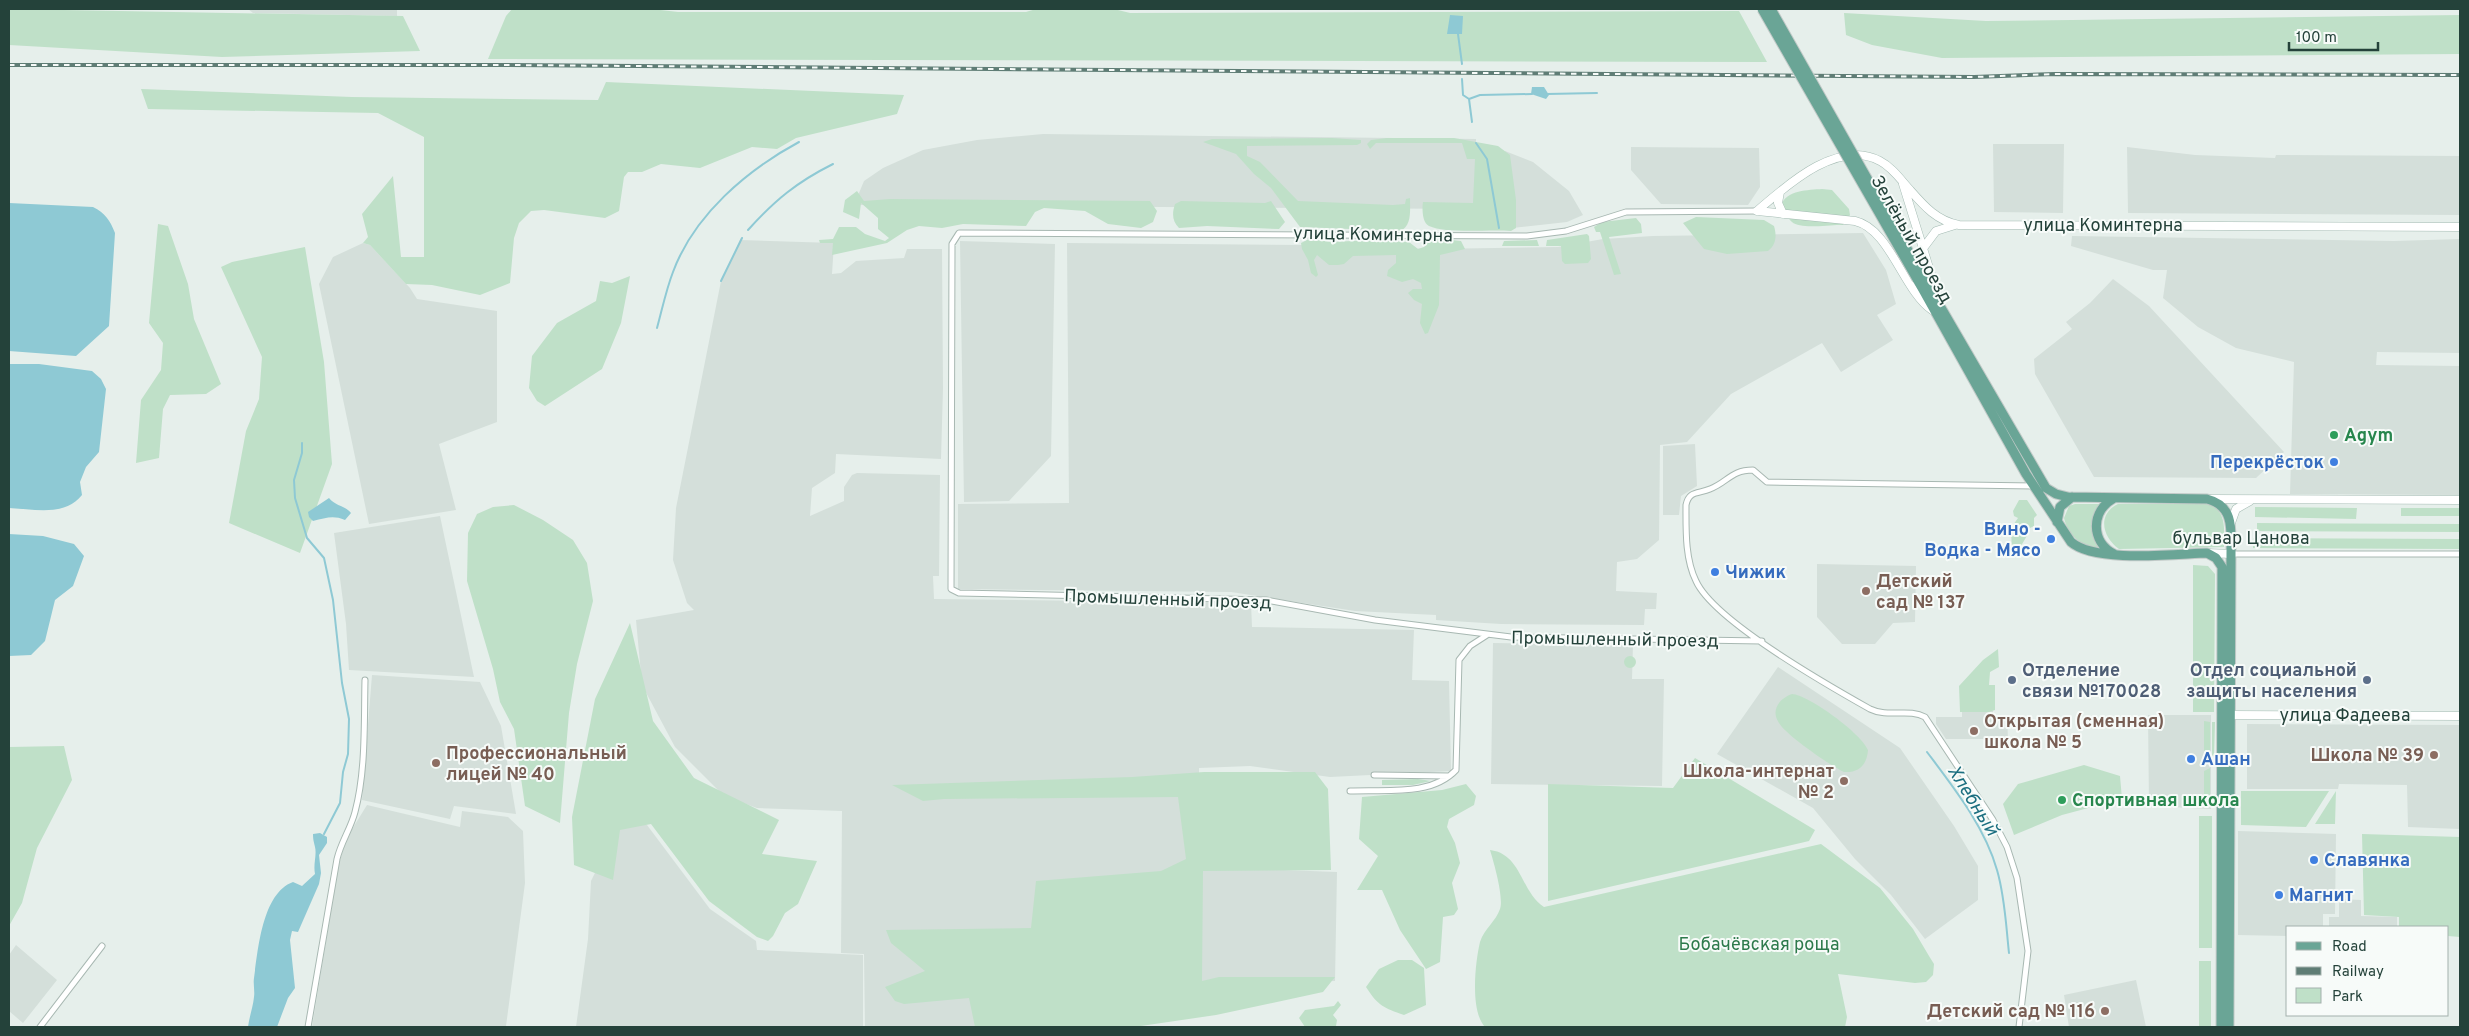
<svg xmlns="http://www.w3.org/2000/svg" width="2469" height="1036" viewBox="0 0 2469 1036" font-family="Overpass,sans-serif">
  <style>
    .built { fill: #d4dfda }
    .green { fill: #bfe0c8 }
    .water { fill: #8ec9d4 }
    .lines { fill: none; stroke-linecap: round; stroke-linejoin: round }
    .stream { stroke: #8ec9d4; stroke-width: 2 }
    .street-casing { stroke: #a8b8b2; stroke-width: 7 }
    .secondary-casing { stroke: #a4bbb3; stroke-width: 9 }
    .primary-casing { stroke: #c2cac8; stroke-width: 11 }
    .street { stroke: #fff; stroke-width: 5 }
    .secondary { stroke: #fff; stroke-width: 8 }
    .primary { stroke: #6aa596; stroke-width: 9 }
    .rail-casing { stroke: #5f7d75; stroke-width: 4 }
    .rail { stroke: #f7fbf9; stroke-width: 2; stroke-dasharray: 5.5; stroke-linecap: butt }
    .primary-bridge-casing { stroke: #c2cac8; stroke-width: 11; stroke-linecap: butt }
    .primary-bridge { stroke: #6aa596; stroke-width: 9 }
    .leisure-dot { fill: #2e9e5b; stroke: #f7fbf9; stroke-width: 2 }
    .shop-dot { fill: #3f7fe0; stroke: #f7fbf9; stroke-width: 2 }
    .education-dot { fill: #8d6e63; stroke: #f7fbf9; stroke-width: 2 }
    .service-dot { fill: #5c6f8a; stroke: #f7fbf9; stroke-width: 2 }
    .labels { text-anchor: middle; stroke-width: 4; stroke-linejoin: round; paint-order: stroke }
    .street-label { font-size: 18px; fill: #24423a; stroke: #f7fbf9 }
    .leisure-label { font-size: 18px; font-weight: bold; fill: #27864d; stroke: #f7fbf9; text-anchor: start }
    .shop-label { font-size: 18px; font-weight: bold; fill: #366cbe; stroke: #f7fbf9; text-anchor: start }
    .education-label { font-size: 18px; font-weight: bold; fill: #785e54; stroke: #f7fbf9; text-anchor: start }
    .service-label { font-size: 18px; font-weight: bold; fill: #4e5e75; stroke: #f7fbf9; text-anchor: start }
    .park-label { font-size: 18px; fill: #2d7a4b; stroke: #f7fbf9 }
    .water-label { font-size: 19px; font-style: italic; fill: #1c6f80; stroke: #f7fbf9 }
  </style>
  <rect width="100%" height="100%" fill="#e6efeb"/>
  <path class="built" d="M248,9H397V16L253,13Z
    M1043,134L1476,139V209L854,205L864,181L883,168L923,150L977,140Z
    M1993,144H2064L2063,213L1994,212Z
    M1631,147L1759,148L1760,187L1748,205L1661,204L1631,170Z
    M2127,147L2195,155L2275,158L2276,155L2460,156V215L2128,213Z
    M1505,151L1533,162L1569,191L1583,215L1567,222L1512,228Z
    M1863,233L1886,270L1896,304L1877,315L1893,340L1841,372L1822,343L1731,394L1687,442L1660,445L1659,540L1637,559L1617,562L1616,591L1657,593L1656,609H1645L1644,625L1501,624L1436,620V615L1355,611L1231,592L958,589V504L1069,503L1067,243L1300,245L1432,249L1558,247L1603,239L1653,236Z
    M2072,236L2394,241L2460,239V353L2377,352L2376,365L2460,366V495L2290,494L2294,362L2236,348L2198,327L2163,298L2167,270H2153L2071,246Z
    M740,240L834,243L832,274L841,273L856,261L904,258L907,249H942L943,388L941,459L836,454L835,473L812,488L810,516L844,501V487L852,475L857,473L940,475L939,576H933L934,599L1251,603L1252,627L1414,630L1412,680L1449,681L1451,771L1330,777L1250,766L1199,768V867L1337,872L1335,981L1200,985L1120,1027H865L864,954L841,953L842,811L757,808L724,796L675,747L642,685L636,620L694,610L687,603L673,560L676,508L721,281Z
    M960,241L1055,244L1051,456L1009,501L964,502Z
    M363,243L370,245L410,288L417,299L497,311V422L439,444L456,510L369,524L319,284L333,257Z
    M2113,279L2149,306L2284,452L2256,478L2094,477L2035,374L2034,359L2072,329L2066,322L2090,303Z
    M1695,444L1697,486L1681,496L1679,515H1663V446Z
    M440,516L474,677L349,670L346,624L334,533Z
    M1817,564L1916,566L1915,622L1893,623L1875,644H1842L1817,617Z
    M1493,643L1633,645L1632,679H1664L1662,786L1491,784Z
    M1778,667L1900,748L1954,826L1978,866V900L1925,939L1891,895L1855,859L1813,808L1717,754Z
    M372,675L480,682L501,726L516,814L454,806L450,819L362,800Z
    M1962,711H1993V717H2007L2008,739H1946L1936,724V717H1962Z
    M2148,715H2211V809L2149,806Z
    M2247,724L2460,725V829L2408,827L2407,785L2339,784L2338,789H2247Z
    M367,805L460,827L462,811L508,817L523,831L525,883L506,1026L511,1027H312L338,868L346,839Z
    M619,824L647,825L710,909L756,941L757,950L863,955V1027H576L588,939L591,881Z
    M2238,831L2336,834L2335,914H2323V927H2288V936L2238,935Z
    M2339,899L2361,900V916L2397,917V927H2329V917H2339Z
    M16,945L57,980L23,1023L9,1011V955Z
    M2136,980L2146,1027H2069L2064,995Z"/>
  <path class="green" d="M9,9L403,16L420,51L222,57L9,45Z
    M512,9H652L678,12H1026L1036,9H1114L1130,13L1739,11L1767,62L488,59L506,16Z
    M1844,13L1986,21L2460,15V54L1942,58L1872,45L1846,35Z
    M606,82L904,95L897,114L796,138L777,149L752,147L700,168L661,164L642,172H628L624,177L619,211L605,218L544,210L531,211L519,223L514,238L510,283L480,295L432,285L406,284L370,245L363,243L368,237L362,214L393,176L401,257H424V137L378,113L148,109L141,89L352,97L598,100Z
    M1332,138L1361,140V143L1357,145L1247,146V156L1260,162L1298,201L1393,205L1405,204L1406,199L1410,198C1410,211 1412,226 1400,231L1300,227L1271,188L1254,174L1236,154L1203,142L1212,139Z
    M1387,138H1454L1498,146L1510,155L1516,200V228L1511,231C1490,229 1446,234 1429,226C1422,223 1422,208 1423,202L1473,203L1475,159H1467L1462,143H1376L1370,149L1367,144L1371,140Z
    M1822,189L1832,190L1849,209L1850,215L1843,225C1831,224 1801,230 1792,222C1787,218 1784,210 1781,205C1787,190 1808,190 1822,189Z
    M857,191L864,201L890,199L1150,201L1157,211L1153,222L1141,228L1108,224L1085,211L1044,208L1035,212L1026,226L963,224L942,228L919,226L907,230L887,243L832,255L833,243H820L819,240L833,239L839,227H856L865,234L885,241L889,238L878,229V218L861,203L859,219L843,212L845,200Z
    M1181,201L1265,203L1271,201L1285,222L1279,229L1207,226L1179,228C1172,221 1172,213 1175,204Z
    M1696,217L1764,220L1774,226C1777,236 1776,245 1768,251L1727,254L1704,249L1683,223Z
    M1636,218L1641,224L1642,233L1609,237L1621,274L1614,275L1600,232H1596L1594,227L1602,222Z
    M158,224L168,226L188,284L194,319L221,384L206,394L170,395L163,409L159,458L136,463L141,400L161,370L163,343L149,323Z
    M1587,234L1589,236L1591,259L1588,263L1565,264L1562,261L1561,246H1546L1547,240Z
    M1309,239L1332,242L1373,240L1409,242L1418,249L1424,247C1431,234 1448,240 1461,241L1465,249L1440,255L1439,305L1428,333L1425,334L1420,323L1422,304L1414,300L1408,293L1413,289H1422L1421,283L1413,279L1402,282L1387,276L1388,270L1396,263V255L1353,256L1344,264L1338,265H1329L1317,255L1314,260L1318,275L1316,277L1311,273L1308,260L1302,249L1301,243Z
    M1537,240L1539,246H1502L1504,241Z
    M305,247L324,362L332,464L300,553L229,523L246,431L259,399L262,357L221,267L232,262Z
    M630,276L621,323L602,369L545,406L537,401L529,388L532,356L557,323L596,301L600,281L612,283Z
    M2019,500H2027L2037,515L2034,518V526L2030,528C2028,537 2019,546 2019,552L2015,554L2012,553L2011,528L2018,518L2014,516L2013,511Z
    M2075,504H2101C2090,521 2092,530 2100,548C2082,548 2068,535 2064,518L2069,506Z
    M2118,504H2210C2227,512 2224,531 2224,547L2119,549C2102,537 2097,514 2118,504Z
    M514,505L543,520L573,540L587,563L593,601L577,664L569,713L560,823L525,806L514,729L500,702L493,669L467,581L468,533L477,514L493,507Z
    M2255,507L2357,508L2356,519L2255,517Z
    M2401,508H2460V516H2401Z
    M2257,523L2460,524V532L2257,531Z
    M2253,538L2460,539V549L2253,548Z
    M2193,565L2208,566L2215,574L2214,712H2193Z
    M630,623L653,721L694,778L779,820L762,854L817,861L798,904L785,913L773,936L768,941L757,937L709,901L651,824L620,830L613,880L574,865L572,817L595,699Z
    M1998,649L1999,667L1990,672L1989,685H1995V710L1989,712H1960L1959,686L1983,660Z
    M1624 662a6 6 0 1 1 12 0a6 6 0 1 1-12 0Z
    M1792,694C1809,695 1862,734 1868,750C1867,765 1859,773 1844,772C1831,766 1786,735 1779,723C1770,710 1780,698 1792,694Z
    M2204,721L2210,722V754L2204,751Z
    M2212,722H2215L2214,757L2212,755Z
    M64,746L72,780L37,848L22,903L9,926V747Z
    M1695,758L1815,830L1809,841L1548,901V784L1673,788Z
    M2084,765L2120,776L2122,799L2062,815L2014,835L2003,804L2018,784Z
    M2210,768V806H2204V771Z
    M1204,772H1315L1328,789L1331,870L1203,871L1202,981L1219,977H1335L1323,992L1216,1015L1134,1027H975L969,998L904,1004L895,1001L885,987L925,971L891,943L886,930L1031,928L1036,881L1161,871L1186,859L1178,797L944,799L923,801L892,785L1132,777Z
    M1418,779L1431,781L1413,785H1382V780Z
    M1466,784L1476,796L1474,805L1449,819L1447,827L1455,843L1460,863L1452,883L1458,909L1454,915L1443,917L1440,962L1426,969L1400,930L1382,890H1357L1378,856L1359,839L1362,797L1442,790Z
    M2241,791H2329L2306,827L2241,825Z
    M2336,791L2335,824H2315Z
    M2199,816H2212V948H2199Z
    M2362,834L2460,837V937L2448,936V927H2399V917L2364,915Z
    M1821,844L1880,888L1913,929L1929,956L1934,964L1933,975L1926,982L1915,983L1838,974L1847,1017L1845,1027H1485C1470,1011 1475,963 1480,942C1484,929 1496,921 1500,909C1504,898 1494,863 1490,850C1522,854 1520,891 1544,907Z
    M1398,960H1412L1424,968L1426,1005L1404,1015C1384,1008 1378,1006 1366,987L1379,969Z
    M2199,961H2211V1027H2199Z
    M1338,1001L1341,1005L1333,1015L1337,1020L1336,1026L1305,1027L1299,1018L1305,1010L1334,1006Z"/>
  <path class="water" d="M1450,15L1463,16L1462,34H1447Z
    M1532,87H1544L1549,95L1546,99L1531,94Z
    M9,203L93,207C105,213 110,220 115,233L109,326L76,356L9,351Z
    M9,364H39L92,371L101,379L106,389L99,452L86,467L80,482L82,495C65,517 34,509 9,508Z
    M329,498C335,506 346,506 351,513L345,520C333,515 326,518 313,521L309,517L308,512Z
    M9,534L43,536L74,544L84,556L73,586L55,600L45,641L31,655L9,656Z
    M320,833L327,837V843L319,855L321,873L319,884L298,932L292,931L290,940L295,988L288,998L277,1027H248C249,1018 253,1007 254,997C255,991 253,984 254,978C258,951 262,893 293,882L302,886L315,874C313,864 317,855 315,847C314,842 313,840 313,834Z"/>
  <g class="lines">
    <path class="stream" d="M1458,34L1462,64
      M1462,79L1463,95L1469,99L1472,122
      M1547,94L1597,93
      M1469,99L1480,95L1532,94
      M1476,143L1487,159L1499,228
      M748,230C775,200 797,182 833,164
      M721,281L742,238
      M657,328C662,310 666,290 673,272C694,215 747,170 799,142
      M302,443V453L294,480L295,498L307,538L324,558L333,600L342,683L349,719L348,754L343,772L340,803L324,834
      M1927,752C1954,788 1985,827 1997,870C2005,897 2006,926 2009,953"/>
    <defs>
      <path id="street" d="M1757,211L1626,212L1566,231L1527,236L959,233L952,244L951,589L959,593L1266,600L1375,620L1511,637L1762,641
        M2231,554H2460
        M1374,775L1449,776
        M1350,791C1384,789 1431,797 1456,770L1459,660L1470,646L1487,635
        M40,1027L102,946
        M308,1027L337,859C341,842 351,828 355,812C366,771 364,722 365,680
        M2019,1027L2028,951L2017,878L2007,847L1993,820L1925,717C1909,708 1888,718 1870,709C1829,686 1714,621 1696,581C1685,559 1686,530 1686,505C1689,490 1699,494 1710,489C1728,482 1731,470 1753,470L1767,482L2034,486"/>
      <path id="secondary" d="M1903,184L1939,300
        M1780,192L1778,203L1783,214
        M1757,211C1786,186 1838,138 1880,161C1892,167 1901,180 1910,190C1924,206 1937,221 1959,225L2460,227
        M1757,211L1855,221C1890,229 1903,290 1932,310
        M1924,247L1936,231L1955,225
        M2209,499L2460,500
        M2231,523L2236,509L2250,501
        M2207,553L2231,554
        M2230,715L2460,716"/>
      <path id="primary" d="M1922,275L2046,488L2056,494L2068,497L2207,499C2235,506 2231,531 2231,554L2229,1027
        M1917,279L2026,474L2071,542C2095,563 2175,554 2207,553L2216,558L2222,567L2221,1027
        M2114,498C2091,511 2090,541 2114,554
        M2057,522L2060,507L2072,497"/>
    </defs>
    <use href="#street" class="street-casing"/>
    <use href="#secondary" class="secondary-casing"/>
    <use href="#primary" class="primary-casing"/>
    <use href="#street" class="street"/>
    <use href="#secondary" class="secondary"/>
    <use href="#primary" class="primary"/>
    <defs>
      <path id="rail" d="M9,65H510L1974,77L2055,74L2460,75"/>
    </defs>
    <use href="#rail" class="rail-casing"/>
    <use href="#rail" class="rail"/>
    <defs>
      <path id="primary-bridge" d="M1762,9L1917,279
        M1771,9L1922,275"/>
    </defs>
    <use href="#primary-bridge" class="primary-bridge-casing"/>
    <use href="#primary-bridge" class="primary-bridge"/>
  </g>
  <g class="leisure-dot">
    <circle cx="2334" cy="435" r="5"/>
    <circle cx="2062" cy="800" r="5"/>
  </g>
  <g class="shop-dot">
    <circle cx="2334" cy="462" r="5"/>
    <circle cx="2051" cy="539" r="5"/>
    <circle cx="1715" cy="572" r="5"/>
    <circle cx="2191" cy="759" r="5"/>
    <circle cx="2314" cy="860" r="5"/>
    <circle cx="2279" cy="895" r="5"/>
  </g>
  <g class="education-dot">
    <circle cx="1866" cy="591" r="5"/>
    <circle cx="1974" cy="731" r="5"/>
    <circle cx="2434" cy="755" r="5"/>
    <circle cx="436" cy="763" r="5"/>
    <circle cx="1844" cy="781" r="5"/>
    <circle cx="2105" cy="1011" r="5"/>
  </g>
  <g class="service-dot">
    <circle cx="2012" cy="680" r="5"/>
    <circle cx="2367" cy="680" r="5"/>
  </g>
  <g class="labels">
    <g class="street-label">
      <text x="2103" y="231">улица Коминтерна</text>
      <text transform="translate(1373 234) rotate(1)" y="6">улица Коминтерна</text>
      <text transform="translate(1912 239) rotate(60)" y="6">Зелёный проезд</text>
      <text x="2241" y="544">бульвар Цанова</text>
      <text transform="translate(1168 599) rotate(2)" y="6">Промышленный проезд</text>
      <text transform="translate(1615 639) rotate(1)" y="6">Промышленный проезд</text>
      <text x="2345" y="721">улица Фадеева</text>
    </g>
    <g class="leisure-label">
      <text x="2344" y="441">Agym</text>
      <text x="2072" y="806">Спортивная школа</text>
    </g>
    <g class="shop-label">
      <text x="2324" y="468" text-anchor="end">Перекрёсток</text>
      <text x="2041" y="535" text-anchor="end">Вино -<tspan x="2041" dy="21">Водка - Мясо</tspan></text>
      <text x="1725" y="578">Чижик</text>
      <text x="2201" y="765">Ашан</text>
      <text x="2324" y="866">Славянка</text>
      <text x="2289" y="901">Магнит</text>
    </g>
    <g class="education-label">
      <text x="1876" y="587">Детский<tspan x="1876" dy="21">сад № 137</tspan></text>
      <text x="1984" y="727">Открытая (сменная)<tspan x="1984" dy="21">школа № 5</tspan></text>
      <text x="446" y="759">Профессиональный<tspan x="446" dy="21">лицей № 40</tspan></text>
      <text x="2424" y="761" text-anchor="end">Школа № 39</text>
      <text x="1834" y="777" text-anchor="end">Школа-интернат<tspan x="1834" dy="21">№ 2</tspan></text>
      <text x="2095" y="1017" text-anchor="end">Детский сад № 116</text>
    </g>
    <g class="service-label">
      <text x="2022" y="676">Отделение<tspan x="2022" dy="21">связи №170028</tspan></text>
      <text x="2357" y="676" text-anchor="end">Отдел социальной<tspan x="2357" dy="21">защиты населения</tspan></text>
    </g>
    <g class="park-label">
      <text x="1759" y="950">Бобачёвская роща</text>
    </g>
    <g class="water-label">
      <text transform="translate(1974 800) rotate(58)" y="7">Хлебный</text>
    </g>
  </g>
  <rect width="2469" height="1036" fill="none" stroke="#24423a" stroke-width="20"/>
  <rect x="2286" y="926" width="162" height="90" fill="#f7fbf9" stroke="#a3b1ad"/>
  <rect x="2296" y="942" width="25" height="8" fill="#6aa596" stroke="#a3b1ad"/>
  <text x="2332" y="951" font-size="15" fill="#24423a">Road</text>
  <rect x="2296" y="967" width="25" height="8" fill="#5f7d75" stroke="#a3b1ad"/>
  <text x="2332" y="976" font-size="15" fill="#24423a">Railway</text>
  <rect x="2296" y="988" width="25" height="15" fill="#bfe0c8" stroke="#a3b1ad"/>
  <text x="2332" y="1001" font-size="15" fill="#24423a">Park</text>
  <path d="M2289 42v8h89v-8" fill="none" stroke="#24423a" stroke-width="2.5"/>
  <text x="2296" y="42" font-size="15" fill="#24423a" stroke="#f7fbf9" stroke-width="4" paint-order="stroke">100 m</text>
</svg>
